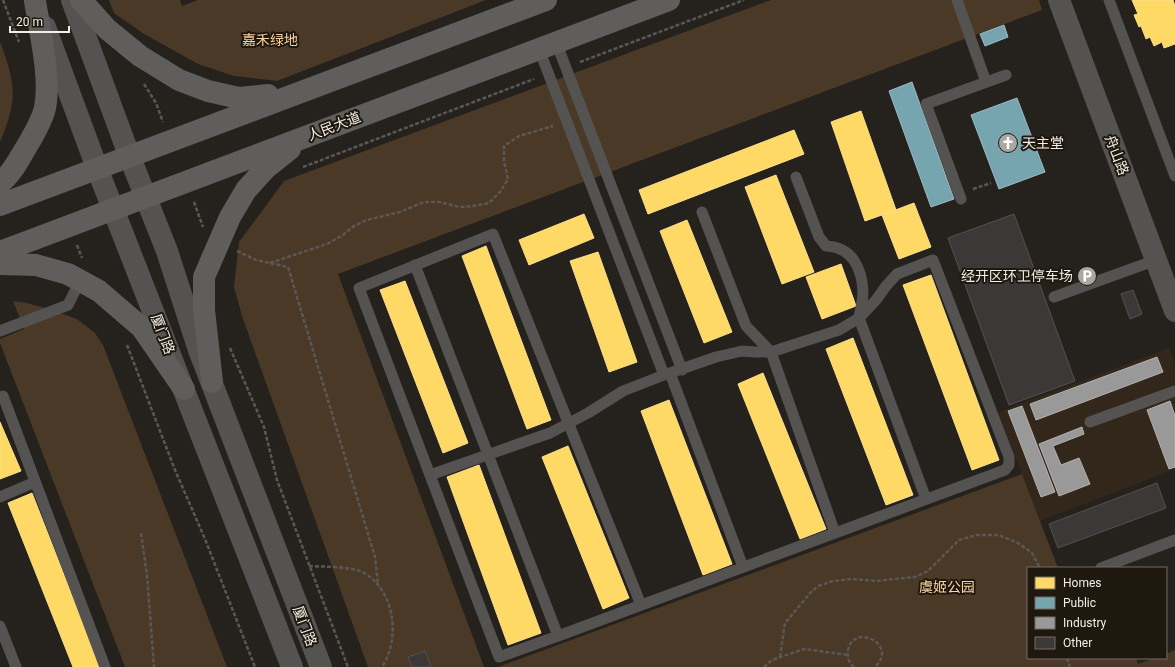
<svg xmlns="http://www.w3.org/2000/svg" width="1175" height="667" viewBox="0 0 1175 667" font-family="Roboto,'Noto Sans SC',sans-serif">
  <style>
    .built { fill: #32271a }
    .green { fill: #493926 }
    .homes { fill: #ffd966; stroke: #fbdf8d }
    .public { fill: #76a5af; stroke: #9bbbc0 }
    .industry { fill: #999; stroke: #b4b2b0 }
    .building { fill: #3b3837; stroke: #545151 }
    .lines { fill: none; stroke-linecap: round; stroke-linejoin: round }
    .path { stroke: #5a5856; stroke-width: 2.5; stroke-dasharray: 4 2; stroke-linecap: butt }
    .service { stroke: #555352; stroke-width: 11 }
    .minor { stroke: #555352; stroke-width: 22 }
    .tertiary { stroke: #555352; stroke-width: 22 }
    .secondary { stroke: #605e5c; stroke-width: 22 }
    .labels { text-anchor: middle; stroke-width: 4; stroke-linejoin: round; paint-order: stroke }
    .park-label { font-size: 14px; fill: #fbd2a2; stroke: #1f180f }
    .street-label { font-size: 14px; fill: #f2ede7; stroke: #1f180f }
    .poi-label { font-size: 14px; fill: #f2ede7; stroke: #1f180f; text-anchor: start }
  </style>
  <rect width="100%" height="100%" fill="#25211c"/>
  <path class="built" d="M1169,348L1175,363V469L1040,521L998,412Z"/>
  <path class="green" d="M109,0H180L182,6L198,0H486L277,81L234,76L198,64L144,34L114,13Z
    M771,0H1039L1042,10L338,274L484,667H368L242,316L234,287L239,242L284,181Z
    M0,42C16,84 18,100 0,142Z
    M13,301L26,303L46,308L77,319L95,333L103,345L227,667H125L0,343V339L24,329Z
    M1022,474L1058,568H1028V658H1136L1138,664L1154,658H1166V654L1175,650V667H498Z"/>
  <path class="homes" d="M1132,0H1173L1175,6V44L1164,48L1162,42L1154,46L1150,37L1146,39L1141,26L1139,27L1134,15L1138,14Z
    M861,111L896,210L865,221L831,122Z
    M794,130L804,154L648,214L639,190Z
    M776,175L814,272L782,284L745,187Z
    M914,203L931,247L899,259L882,215Z
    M584,214L594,238L529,265L519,240Z
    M687,220L732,332L704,343L660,231Z
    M486,246L551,420L527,429L462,256Z
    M598,252L637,362L609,372L570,261Z
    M841,264L856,306L822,319L806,277Z
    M931,275L999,460L972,470L903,285Z
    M405,281L468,443L443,453L380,290Z
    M853,338L913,495L886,505L826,349Z
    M763,373L826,529L800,539L738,384Z
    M669,400L732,564L703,575L641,411Z
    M0,422L21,471L0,479Z
    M568,446L629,598L603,609L542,457Z
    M479,465L541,633L508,645L447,477Z
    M32,493L100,667H73L8,503Z"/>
  <path class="public" d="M1004,25L1008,37L985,46L980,34Z
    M912,82L954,199L931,207L889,91Z
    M1017,98L1045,172L999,189L971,115Z"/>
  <path class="industry" d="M1157,357L1163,372L1036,420L1030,404Z
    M1170,401L1175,416V467L1169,469L1147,410Z
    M1022,406L1055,492L1041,497L1008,411Z
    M1082,427L1084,434L1053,446L1061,465L1079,458L1090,484L1059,496L1039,444Z"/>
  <path class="building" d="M1014,214L1075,381L1009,405L948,238Z
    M1133,290L1142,314L1130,319L1121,294Z
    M1157,483L1166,508L1058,548L1049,524Z
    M425,651L431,667H412L408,657Z"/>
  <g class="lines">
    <path class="path" d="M3,0L19,42
      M580,62L744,0
      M144,84L156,103L163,122
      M303,167L534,79
      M973,189L991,183
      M194,202L203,227
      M77,245L82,258
      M237,251L256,260L288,267L375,557L378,584
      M270,263L327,244L343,235L354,226L367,220L400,212L424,202H439L460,207L474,206L489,203L500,192L508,179L504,161V146L519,136L553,126
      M127,345L175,470L205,539L255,667
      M230,348L264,427L277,480L348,667
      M141,533L147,575L154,667
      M309,566C323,567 350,566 362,572C387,584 397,618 391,644C390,652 386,660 382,667
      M780,657L785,623L811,592L818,586L833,581L853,579L875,581L915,577L928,571L959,540L977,535H998L1018,543L1032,553L1040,568
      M1067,658L1070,667
      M764,667L772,660L804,649L848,655
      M854,667C849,663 847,657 848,650C854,622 899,645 875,667"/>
    <path class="service" d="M957,0L986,82
      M1109,0L1175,176
      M556,42L682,370
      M539,49L664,375
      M796,177L819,237L826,246C852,247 862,268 863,292C863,301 860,310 859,318L926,499
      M961,199L926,104L1006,75
      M702,212L746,326L771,352L835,533
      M415,265L558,636L1005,470L1009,465V457L933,260L897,274L886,286L876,300L859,318L839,330L771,352H756L742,351L716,357L664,375L623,391L588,413L550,433L430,475
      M1054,297L1156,260
      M0,331L68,305L80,281
      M670,373L743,567
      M3,396L105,667
      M1090,422L1175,391
      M0,497L35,482
      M1101,568L1175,540
      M0,626L16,667
      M558,636L499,657L359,288L493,234L641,605"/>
    <path class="minor" d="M1059,0L1175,311"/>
    <path class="tertiary" d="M72,0L129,155L167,251L199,350L321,667
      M45,27L97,168L292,667"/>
    <path class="secondary" d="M81,0L107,29L140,56L179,80L208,91L239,98L268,95
      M0,183C12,174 19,159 27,146C34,134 42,121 45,108C51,78 40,32 35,1
      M0,205L546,0
      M0,252L669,0
      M0,264L36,265L68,274L99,291L142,328L184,389
      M212,382L204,310V277L230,217L246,190L265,169L290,149"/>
  </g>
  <defs>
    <symbol id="church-disc" viewBox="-11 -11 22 22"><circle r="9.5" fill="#aaa6a0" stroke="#1f180f"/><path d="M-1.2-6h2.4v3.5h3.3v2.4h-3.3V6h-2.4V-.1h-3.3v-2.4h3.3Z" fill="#fff"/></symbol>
    <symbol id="parking-disc" viewBox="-11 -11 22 22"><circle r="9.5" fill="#aaa6a0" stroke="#1f180f"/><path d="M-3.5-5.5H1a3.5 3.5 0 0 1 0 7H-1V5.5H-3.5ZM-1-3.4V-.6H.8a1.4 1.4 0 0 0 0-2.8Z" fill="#fff"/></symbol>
  </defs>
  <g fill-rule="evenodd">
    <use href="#church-disc" x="997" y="132" width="22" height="22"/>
    <use href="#parking-disc" x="1076" y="265" width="22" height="22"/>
  </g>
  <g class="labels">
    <g class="park-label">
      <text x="270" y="45">嘉禾绿地</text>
      <text x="947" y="592">虞姬公园</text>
    </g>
    <g class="street-label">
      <text transform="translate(334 126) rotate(-21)" y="5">人民大道</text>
      <text transform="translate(1117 155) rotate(69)" y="5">舟山路</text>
      <text transform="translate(163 334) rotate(69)" y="5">厦门路</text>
      <text transform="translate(305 626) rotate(69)" y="5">厦门路</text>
    </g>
    <g class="poi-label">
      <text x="1022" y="148">天主堂</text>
      <text x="1073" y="281" text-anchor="end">经开区环卫停车场</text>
    </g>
  </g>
  <rect x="1027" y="567" width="140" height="92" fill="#1f180f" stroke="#736d65"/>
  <rect x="1035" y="577" width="20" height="12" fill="#ffd966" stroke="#736d65"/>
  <text x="1063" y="587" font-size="12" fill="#f2ede7">Homes</text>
  <rect x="1035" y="597" width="20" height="12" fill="#76a5af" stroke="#736d65"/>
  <text x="1063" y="607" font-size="12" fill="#f2ede7">Public</text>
  <rect x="1035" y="617" width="20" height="12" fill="#999999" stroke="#736d65"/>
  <text x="1063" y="627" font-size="12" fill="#f2ede7">Industry</text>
  <rect x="1035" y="637" width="20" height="12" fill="#3b3837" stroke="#736d65"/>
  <text x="1063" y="647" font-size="12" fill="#f2ede7">Other</text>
  <path d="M10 26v6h59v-6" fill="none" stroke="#f2ede7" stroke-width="2"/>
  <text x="16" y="26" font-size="12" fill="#f2ede7" stroke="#1f180f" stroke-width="3" paint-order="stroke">20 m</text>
</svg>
